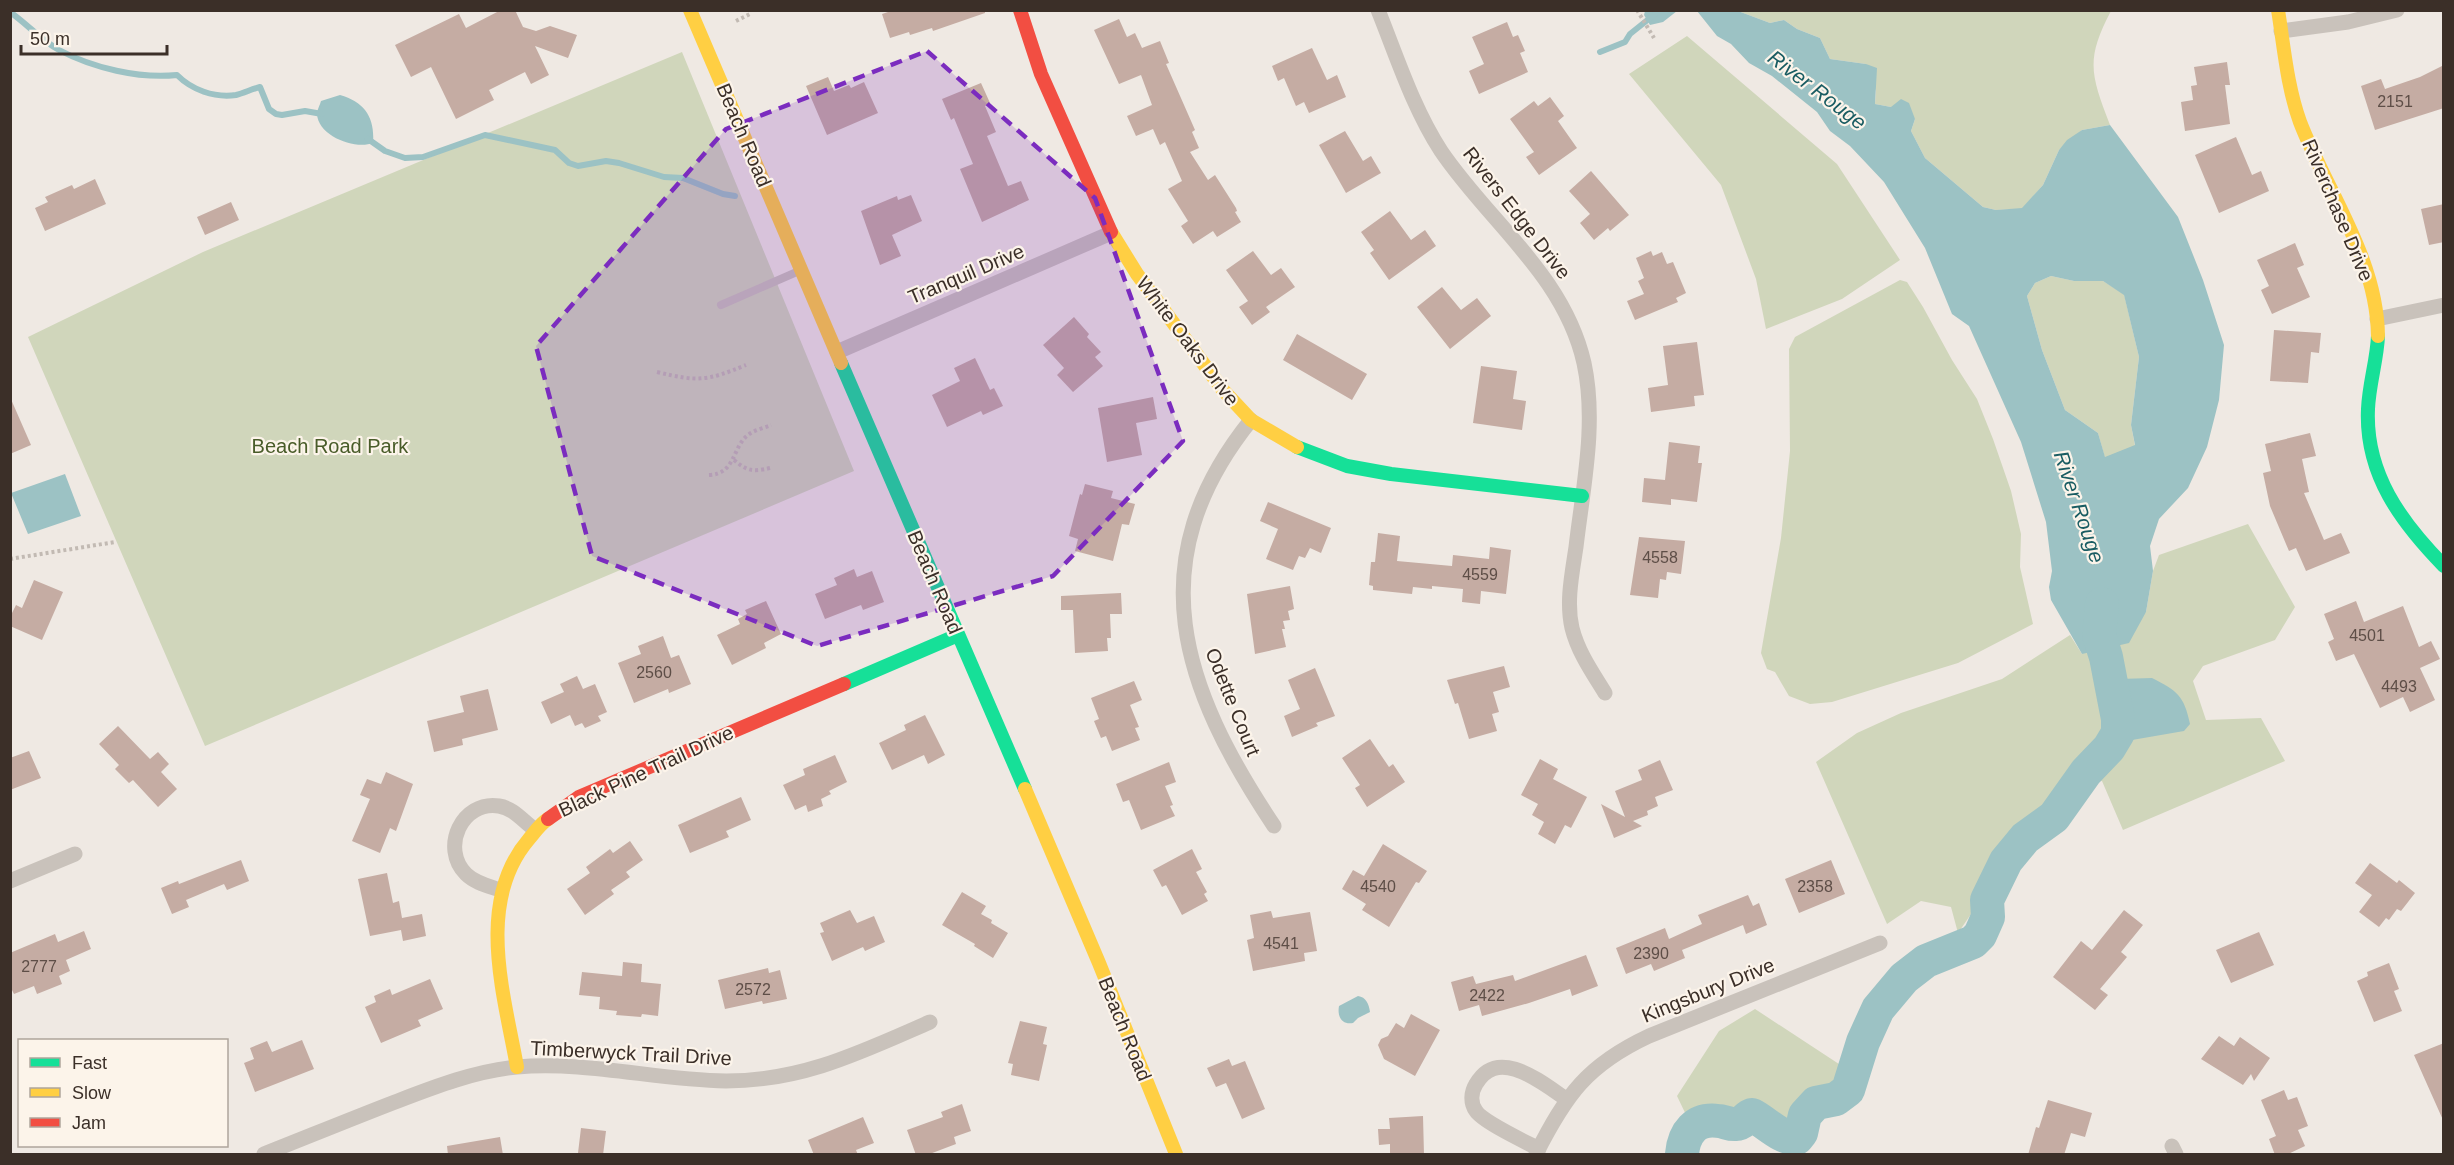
<svg xmlns="http://www.w3.org/2000/svg" width="2454" height="1165" viewBox="0 0 2454 1165" font-family="Helvetica,sans-serif">
  <style>
    .green { fill: #d0d6bb }
    .water { fill: #9cc2c4; fill-rule: evenodd }
    .lines { fill: none; stroke-linecap: round; stroke-linejoin: round }
    .stream { stroke: #9cc2c4; stroke-width: 6 }
    .river { stroke: #9cc2c4; stroke-width: 34 }
    .building { fill: #c5aca3 }
    .path { stroke: #c2bab3; stroke-width: 4; stroke-dasharray: 3 3; stroke-linecap: butt }
    .lane { stroke: #c9c2bb; stroke-width: 8 }
    .street { stroke: #c9c2bb; stroke-width: 15 }
    .fast { stroke: #16e098; stroke-width: 14 }
    .slow { stroke: #ffcf43; stroke-width: 14 }
    .jam { stroke: #f24e42; stroke-width: 14 }
    .marked { fill: #7b2cbf; fill-opacity: 0.2; stroke: #7b2cbf; stroke-width: 4.5; stroke-dasharray: 12 8; stroke-linejoin: round }
    .labels { text-anchor: middle; stroke-width: 4.5; stroke-linejoin: round; paint-order: stroke }
    .number-label { font-size: 16px; fill: #5e4e47 }
    .street-label { font-size: 20px; fill: #3b2f28; stroke: #fcf4ea }
    .park-label { font-size: 20px; fill: #495c29; stroke: #fcf4ea }
    .water-label { font-size: 21px; font-style: italic; fill: #195c62; stroke: #fcf4ea }
  </style>
  <rect width="100%" height="100%" fill="#efe9e3"/>
  <path class="green" d="M1738,11H2111C2085,60 2091,75 2110,125L2082,130L2059,150L2043,185L2022,209L1996,210L1983,207L1925,158L1911,131L1915,119L1891,107L1875,104L1876,91L1866,64L1830,59L1820,38L1797,29L1784,20L1770,23Z
    M1687,36L1837,164L1900,260L1842,299L1766,329L1756,279L1721,185L1629,74Z
    M682,52L854,471L205,746L28,337L203,252Z
    M2051,276L2074,281H2103L2124,294L2139,357L2131,425L2135,446L2105,458L2098,433L2065,410L2042,350L2027,296L2035,283Z
    M1900,280L1907,282L1923,307L1952,360L1977,399L1993,439L2011,491L2021,534L2020,567L2033,624L1958,663L1832,702L1810,704L1789,696L1775,672L1767,669L1761,653L1781,538L1790,451L1789,349L1795,337Z
    M2248,524L2295,607L2275,640L2203,666L2193,681L2206,720L2261,718L2285,761L2123,830L2102,781L2068,786L2045,815L2014,833L1991,858L1982,898L1958,933L1951,907L1921,901L1887,924L1816,762L1857,733L1901,713L2002,679L2070,635L2082,654L2146,612L2153,571L2159,555Z
    M1755,1009L1845,1068L1839,1079L1799,1105L1787,1121H1778L1762,1108L1742,1114L1689,1121L1677,1096L1719,1031Z"/>
  <path class="water" d="M1645,11V10L1677,11L1663,22L1650,25L1644,15Z
    M1697,11H1738L1770,23L1784,20L1797,29L1820,38L1830,59L1866,64L1877,68L1875,104L1891,107L1901,99L1909,103L1915,119L1911,131L1925,158L1983,207L1996,210L2022,208L2043,185L2059,150L2067,140L2082,130L2110,125L2178,217L2203,280L2224,345L2219,400L2207,447L2188,488L2159,519L2150,546L2153,571L2146,612L2129,643L2082,654L2051,600L2049,587L2052,571L2046,522L2021,442L1969,326L1952,314L1925,248L1884,182L1850,146L1830,131L1817,112L1772,76L1749,63L1731,44L1717,36ZM2051,276L2074,281H2103L2124,295L2139,357L2131,425L2135,445L2105,457L2098,433L2065,410L2042,350L2027,296L2035,283Z
    M340,95C365,102 375,118 373,143C355,150 318,136 317,114C317,110 320,105 321,101Z
    M65,474L81,516L28,534L11,493Z
    M2152,678C2177,691 2184,695 2190,724L2184,731L2132,740L2125,744L2106,738L2107,727L2101,708L2102,687L2119,679Z
    M1358,996C1366,997 1369,1004 1370,1012L1358,1018L1353,1023C1342,1025 1337,1017 1339,1006Z"/>
  <g class="lines">
    <path class="stream" d="M10,12C27,24 41,40 59,50C93,68 139,79 177,75C192,90 214,98 236,95C244,93 252,89 260,87L269,109L276,114L282,115L305,111L322,114
      M1600,52L1625,42L1630,34L1660,10
      M368,139L385,151L405,158L423,157L485,135L555,150L569,163L578,166L606,161L619,163L664,177L683,178L723,194L735,196"/>
    <path class="river" d="M1682,1154C1684,1133 1695,1118 1718,1121C1724,1121 1730,1125 1736,1124C1743,1124 1746,1117 1752,1115C1766,1122 1782,1140 1797,1138L1801,1133L1805,1115L1816,1103L1836,1099L1848,1090L1863,1042L1878,1009L1904,978L1926,961L1973,942L1980,935L1988,917L1987,900L2006,861L2025,838L2054,817L2086,772L2109,748L2118,733V719L2106,657L2099,635L2102,604"/>
  </g>
  <path class="building" d="M501,10H515L523,27L536,31L550,26L577,35L568,58L535,46L549,75L531,84L525,72L489,90L494,100L456,119L431,67L411,77L395,45L459,14L466,28Z
    M894,10H985V13L933,31L932,28L910,35L909,32L890,38L882,14Z
    M1119,19L1127,37L1135,33L1142,48L1160,41L1169,63L1166,64L1195,130L1192,132L1199,148L1190,152L1208,180L1215,175L1236,208L1237,211L1235,212L1241,222L1217,237L1213,231L1193,244L1181,226L1188,221L1168,189L1182,181L1165,142L1160,145L1153,129L1136,136L1127,116L1152,105L1141,75L1119,84L1094,30Z
    M1507,22L1513,37L1518,35L1525,51L1520,53L1528,72L1479,94L1469,71L1484,64L1472,37Z
    M1312,48L1327,80L1337,75L1346,97L1309,113L1304,102L1296,106L1284,78L1278,81L1272,66Z
    M2227,62L2230,85H2225L2230,124L2185,131L2181,102L2193,100L2191,86L2197,85L2194,67Z
    M2444,65V108L2375,130L2361,86L2381,79L2385,89L2420,77Z
    M828,77L834,91L849,85L851,88L864,82L878,113L827,135L806,86Z
    M981,83L990,103L985,106L996,132L987,136L1008,186L1021,181L1029,200L982,222L960,169L973,164L954,118L951,120L942,99Z
    M1550,97L1564,116L1558,121L1577,148L1539,175L1526,157L1534,152L1510,119L1534,101L1538,106Z
    M1345,131L1363,161L1371,156L1381,173L1346,193L1319,145Z
    M2236,137L2252,175L2261,171L2269,191L2219,213L2195,155Z
    M1591,171L1629,215L1610,231L1608,228L1594,240L1580,223L1590,214L1569,191Z
    M95,179L106,204L45,231L35,208L48,202L45,197L72,185L74,189Z
    M911,195L922,221L892,235L901,256L880,265L861,211L897,196L898,200Z
    M231,202L239,220L205,235L197,217Z
    M2444,204V242L2429,245L2421,209Z
    M1390,211L1411,240L1425,230L1436,246L1389,280L1370,253L1374,250L1361,232Z
    M2295,243L2304,265L2297,268L2310,297L2272,314L2261,290L2269,286L2257,260Z
    M1253,251L1271,275L1281,268L1295,287L1266,307L1270,312L1252,325L1239,307L1248,301L1226,270Z
    M1651,251L1653,256L1662,252L1667,264L1673,262L1686,293L1676,298L1678,302L1635,320L1627,301L1644,294L1638,281L1644,278L1636,258Z
    M1442,287L1461,310L1477,298L1491,316L1450,349L1417,307Z
    M1074,317L1089,334L1087,337L1101,352L1095,357L1103,366L1073,392L1057,375L1064,368L1043,345Z
    M2274,330L2321,333L2319,353L2311,352L2308,383L2270,381Z
    M1297,334L1367,374L1352,400L1283,360Z
    M1697,342L1704,395L1694,396L1695,406L1651,412L1648,388L1668,385L1663,346Z
    M975,358L990,390L994,388L1003,406L983,415L981,411L947,427L932,395L960,381L954,368Z
    M1481,366L1517,371L1513,399L1526,401L1522,430L1473,423Z
    M10,397L31,445L10,454Z
    M1153,397L1157,419L1136,423L1142,455L1107,462L1098,408Z
    M2310,433L2316,456L2302,459L2309,492L2304,493L2324,540L2341,533L2350,553L2306,571L2296,548L2289,551L2270,506L2263,473L2271,471L2265,444Z
    M1669,442L1700,446L1698,463H1702L1697,502L1671,499V505L1642,502L1644,478L1665,480Z
    M1085,484L1113,491L1111,498L1135,504L1129,525L1122,524L1113,561L1075,551L1078,539L1069,536L1080,494L1082,495Z
    M1268,502L1331,528L1321,553L1310,548L1305,558L1299,556L1293,570L1266,559L1278,529L1260,521Z
    M1378,533L1400,536L1397,561L1452,566L1453,555L1489,559L1490,547L1511,550L1506,594L1481,591L1480,604L1462,602L1463,589L1432,586V589L1413,587L1412,594L1373,590V586L1369,585L1371,562H1375Z
    M1639,537L1685,541L1681,574L1667,572L1666,580L1660,579L1658,598L1630,595Z
    M854,569L857,577L872,571L884,602L863,610L861,605L825,619L815,594L837,585L834,578Z
    M34,580L63,592L42,640L10,626V617L16,605L22,608Z
    M1290,586L1294,609L1288,611L1290,620L1283,621L1285,629H1282L1286,647L1255,654L1247,594Z
    M1121,593L1122,614H1110L1111,638H1107L1108,651L1075,653L1073,610H1061V596Z
    M766,601L781,634L764,643L766,648L732,665L717,635L740,624L738,619L747,614L745,610Z
    M2356,601L2364,622L2403,606L2419,647L2431,641L2440,659L2420,668L2435,700L2410,712L2403,697L2380,708L2354,654L2336,661L2328,642L2334,639L2324,614Z
    M663,636L671,658L679,655L691,684L669,693L668,689L634,703L618,663L641,654L638,646Z
    M1504,666L1510,687L1493,692L1499,712L1492,714L1497,731L1469,739L1458,703L1455,704L1447,680Z
    M1315,668L1335,716L1316,723L1318,726L1292,737L1284,716L1300,709L1288,680Z
    M577,676L583,689L595,684L607,712L598,716L601,721L585,728L582,723L575,726L570,715L551,724L541,702L564,692L560,684Z
    M1134,681L1142,700L1130,705L1139,727L1135,728L1140,740L1112,751L1106,736L1101,738L1094,721L1099,719L1091,698Z
    M488,689L498,730L462,739L463,745L434,752L427,721L464,712L460,696Z
    M925,715L945,755L928,764L924,755L892,770L879,743L906,730L904,725Z
    M118,726L150,759L158,752L169,764L161,772L177,789L158,807L133,780L129,783L115,769L119,765L99,744Z
    M1370,739L1389,767L1393,764L1405,782L1367,807L1355,788L1360,785L1342,758Z
    M29,751L41,778L10,790V758Z
    M835,755L847,782L829,791L831,794L821,799L823,806L808,812L806,805L795,810L783,785L805,775L803,769Z
    M1540,759L1558,769L1553,779L1587,797L1571,828L1565,825L1555,844L1538,834L1544,822L1532,815L1538,804L1521,795Z
    M1660,760L1673,790L1655,797L1658,806L1647,811L1648,815L1633,821L1642,826L1614,838L1601,804L1625,817L1615,791L1642,780L1638,770Z
    M1169,762L1176,782L1165,786L1173,805L1170,806L1175,816L1141,830L1129,800L1123,802L1116,784Z
    M386,772L413,784L396,831L390,828L380,853L352,841L370,799L360,795L367,779L381,784Z
    M741,797L751,820L726,831L729,837L690,853L678,825Z
    M630,841L643,860L626,872L630,877L611,890L614,894L585,915L567,889L590,873L586,867L610,849L613,853Z
    M1383,844L1427,871L1419,883L1416,882L1389,927L1362,910L1366,904L1342,889L1353,870L1364,876Z
    M1192,849L1202,869L1196,872L1207,892L1204,894L1208,901L1182,915L1166,885L1162,887L1153,870Z
    M241,860L249,881L227,890L224,884L186,900L189,907L172,914L161,888L178,881L179,884Z
    M1831,860L1845,894L1799,913L1785,879Z
    M2370,863L2397,883L2399,880L2415,893L2401,911L2397,909L2389,920L2386,918L2379,927L2359,912L2372,895L2355,883Z
    M387,873L393,903L399,901L402,918L422,914L426,936L403,941L401,930L370,936L358,879Z
    M962,892L986,906L981,914L992,920L991,923L1008,933L993,958L974,946L975,944L942,925Z
    M1748,895L1753,906L1759,903L1767,925L1746,934L1743,925L1682,950L1685,958L1654,971L1651,964L1626,974L1616,948L1665,928L1669,939L1702,924L1698,915Z
    M850,910L857,923L874,916L885,942L865,951L863,947L832,961L820,933L824,932L820,923Z
    M2124,910L2143,925L2121,952L2127,957L2100,989L2108,995L2095,1010L2053,977L2081,941L2092,950Z
    M1271,911L1273,918L1310,912L1317,951L1304,953L1305,961L1253,971L1247,940L1254,938L1250,915Z
    M84,931L91,949L66,960L70,971L59,976L62,984L37,994L34,986L14,994L10,986V953L55,934L58,942Z
    M2259,932L2274,965L2231,983L2216,950Z
    M1586,955L1598,986L1572,996L1570,989L1529,1003L1482,1016L1479,1005L1459,1011L1451,982L1473,976L1476,984L1513,975L1515,981Z
    M623,962L642,964L641,982L661,984L658,1016L642,1014L641,1017L616,1015L617,1011L599,1009L600,997L579,995L582,972L622,976Z
    M2389,963L2399,989L2394,991L2402,1011L2374,1022L2357,981L2368,976L2367,972Z
    M768,968L769,973L780,970L787,999L763,1004L762,1001L725,1009L718,980Z
    M430,979L443,1009L418,1020L421,1026L381,1043L365,1007L376,1002L374,996L390,989L392,995Z
    M1411,1014L1440,1030L1415,1076L1384,1059L1378,1045L1381,1039L1388,1036L1396,1023L1404,1028Z
    M1020,1021L1047,1027L1043,1044L1047,1045L1039,1081L1011,1075L1013,1064L1008,1063Z
    M2219,1036L2234,1046L2240,1037L2270,1058L2254,1081L2251,1074L2243,1085L2201,1059Z
    M302,1040L314,1069L255,1092L244,1063L254,1059L250,1048L267,1041L272,1052Z
    M2444,1043V1119L2443,1120L2414,1055Z
    M1229,1059L1232,1066L1245,1061L1265,1109L1242,1119L1226,1083L1216,1087L1207,1068Z
    M2284,1090L2288,1100L2297,1097L2308,1126L2298,1130L2305,1146L2286,1155H2275L2269,1139L2276,1136L2261,1100Z
    M2048,1100L2092,1113L2085,1137L2071,1133L2064,1155H2028L2036,1127L2039,1128Z
    M962,1104L971,1131L954,1137L956,1144L927,1155H916L907,1130L943,1117L941,1112Z
    M1423,1116L1424,1155H1390V1144L1379,1145L1378,1129H1390L1389,1118Z
    M863,1117L874,1143L856,1150L858,1155H814L808,1140Z
    M581,1128L606,1131L603,1155L578,1153Z
    M500,1137L503,1155H448L447,1146Z"/>
  <g class="lines">
    <path class="path" d="M1637,10L1654,38
      M736,21L750,14
      M657,372C698,382 707,381 746,365
      M734,460C747,471 753,472 770,468
      M709,475C736,474 732,447 748,435C754,430 764,428 771,425
      M10,559L115,542"/>
    <path class="lane" d="M721,305L799,271"/>
    <path class="street" d="M1378,10C1397,57 1413,108 1441,151C1489,222 1564,275 1584,363C1597,423 1583,487 1576,547C1572,574 1566,602 1572,628C1578,652 1592,672 1605,693
      M2281,31L2348,22L2397,10
      M2377,319L2444,305
      M837,352L1111,233
      M1251,420C1137,562 1182,688 1274,826
      M10,881L75,854
      M500,890C489,886 475,883 466,874C440,848 462,800 499,806C513,808 523,821 534,829
      M2172,1146L2176,1154
      M1539,1149C1526,1142 1483,1122 1476,1111C1470,1103 1471,1092 1476,1084C1498,1046 1541,1082 1566,1099
      M264,1154C307,1137 351,1119 395,1102C434,1087 475,1071 517,1067C587,1061 656,1080 726,1081C803,1081 861,1052 930,1022
      M1536,1154C1566,1095 1587,1065 1649,1036L1880,943"/>
    <path class="fast" d="M2378,336C2377,360 2369,384 2368,409C2365,474 2401,522 2444,566
      M841,363L1025,789
      M1297,447L1347,466L1391,474L1582,496
      M844,684L958,635"/>
    <path class="slow" d="M690,10L841,363
      M2278,10C2284,47 2287,86 2300,122C2327,192 2377,258 2378,336
      M1111,232L1137,274L1223,390L1251,420L1297,447
      M1025,789L1099,963L1176,1154
      M517,1067C504,994 475,902 529,839C535,832 540,824 548,819"/>
    <path class="jam" d="M1020,10L1041,74L1111,232
      M548,819L579,797L844,684"/>
  </g>
  <path class="marked" d="M927,51L1095,198L1183,441L1053,576L817,646L592,556L536,346L726,129Z"/>
  <g class="labels">
    <g class="number-label">
      <text x="2395" y="107">2151</text>
      <text x="1660" y="563">4558</text>
      <text x="1480" y="580">4559</text>
      <text x="2367" y="641">4501</text>
      <text x="654" y="678">2560</text>
      <text x="2399" y="692">4493</text>
      <text x="1378" y="892">4540</text>
      <text x="1815" y="892">2358</text>
      <text x="1281" y="949">4541</text>
      <text x="1651" y="959">2390</text>
      <text x="39" y="972">2777</text>
      <text x="753" y="995">2572</text>
      <text x="1487" y="1001">2422</text>
    </g>
    <g class="street-label">
      <text transform="translate(744 135) rotate(67)" y="7">Beach Road</text>
      <text transform="translate(2338 210) rotate(67)" y="7">Riverchase Drive</text>
      <text transform="translate(1517 213) rotate(52)" y="7">Rivers Edge Drive</text>
      <text transform="translate(966 274) rotate(-23)" y="7">Tranquil Drive</text>
      <text transform="translate(1188 341) rotate(53)" y="7">White Oaks Drive</text>
      <text transform="translate(935 582) rotate(67)" y="7">Beach Road</text>
      <text transform="translate(1233 702) rotate(68)" y="7">Odette Court</text>
      <text transform="translate(646 771) rotate(-25)" y="7">Black Pine Trail Drive</text>
      <text transform="translate(1708 990) rotate(-22)" y="7">Kingsbury Drive</text>
      <text transform="translate(1125 1029) rotate(68)" y="7">Beach Road</text>
      <text transform="translate(631 1053) rotate(3)" y="7">Timberwyck Trail Drive</text>
    </g>
    <g class="park-label">
      <text x="330" y="453">Beach Road Park</text>
    </g>
    <g class="water-label">
      <text transform="translate(1817 90) rotate(37)" y="7">River Rouge</text>
      <text transform="translate(2079 507) rotate(71)" y="7">River Rouge</text>
    </g>
  </g>
  <rect width="2454" height="1165" fill="none" stroke="#3b2f28" stroke-width="24"/>
  <rect x="18" y="1039" width="210" height="108" fill="#fcf4ea" stroke="#afa59c" stroke-width="1.5"/>
  <rect x="30" y="1058" width="30" height="9" fill="#16e098" stroke="#afa59c" stroke-width="1.5"/>
  <text x="72" y="1069" font-size="18" fill="#3b2f28">Fast</text>
  <rect x="30" y="1088" width="30" height="9" fill="#ffcf43" stroke="#afa59c" stroke-width="1.5"/>
  <text x="72" y="1099" font-size="18" fill="#3b2f28">Slow</text>
  <rect x="30" y="1118" width="30" height="9" fill="#f24e42" stroke="#afa59c" stroke-width="1.5"/>
  <text x="72" y="1129" font-size="18" fill="#3b2f28">Jam</text>
  <path d="M21 45v9h146v-9" fill="none" stroke="#3b2f28" stroke-width="3"/>
  <text x="30" y="45" font-size="18" fill="#3b2f28" stroke="#fcf4ea" stroke-width="4.5" paint-order="stroke">50 m</text>
</svg>
